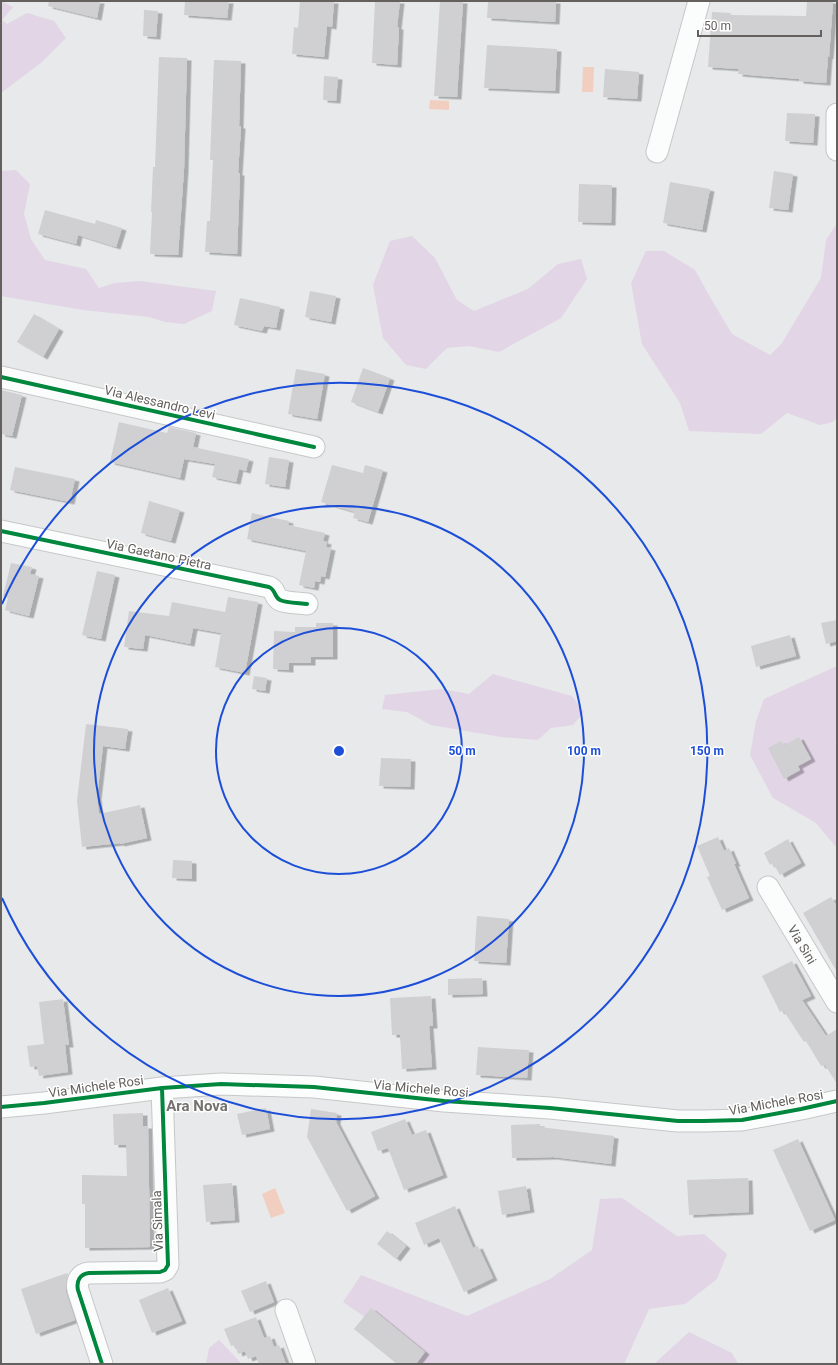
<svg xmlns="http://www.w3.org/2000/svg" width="838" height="1365" viewBox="0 0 838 1365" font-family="Roboto,sans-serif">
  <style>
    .green { fill: #e2d5e6 }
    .water { fill: #f1cec0 }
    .building { fill: #d0d0d2; filter: url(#shadow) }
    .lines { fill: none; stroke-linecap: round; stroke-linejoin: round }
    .minor-casing { stroke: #c7c7c8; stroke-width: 23 }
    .minor { stroke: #fbfcfc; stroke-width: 21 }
    .cycleway-casing { stroke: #fff; stroke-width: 6 }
    .cycleway { stroke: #00873e; stroke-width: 4 }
    .ring { fill: none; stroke: #1d4ed8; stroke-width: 2 }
    .labels { text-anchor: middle; stroke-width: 3; stroke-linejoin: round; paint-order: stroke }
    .street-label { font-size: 13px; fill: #64605d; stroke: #fff }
    .quarter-label { font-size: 15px; font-weight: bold; fill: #75716e; stroke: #fff }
    .centre { fill: #1d4ed8; stroke: #fff; stroke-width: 2 }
    .ring-label { font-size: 12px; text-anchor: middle; font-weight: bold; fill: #1d4ed8; stroke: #fff; stroke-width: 3; stroke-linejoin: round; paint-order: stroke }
  </style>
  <defs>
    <filter id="shadow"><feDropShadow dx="4.5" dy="2.5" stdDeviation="0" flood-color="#0004"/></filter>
  </defs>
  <rect width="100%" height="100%" fill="#e7e9eb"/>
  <path class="green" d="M1,1L13,7L2,20L7,24L27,13L54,21L66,38L42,62L1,93Z
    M16,170L30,184L24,214L31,239L45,260L86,269L99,288L115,283L140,281L216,291L212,311L184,324L165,322L149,317L83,310L1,296V171Z
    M837,223V418L833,422L820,425L787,413L761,434L689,431L680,403L642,344L631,283L646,251H664L695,270L710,297L732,334L770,355L782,343L821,278L826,240Z
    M412,236L435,258L457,300L474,311L528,289L558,264L581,259L587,279L561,318L499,352L468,346L447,348L426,369L406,365L383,338L373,285L390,241Z
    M837,666V742L835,743L837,746V848L816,823L773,798L750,755L756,721L764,699Z
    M493,674L572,696L584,712L573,725L551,728L538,740L501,737L431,725L407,712L382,709L385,695L442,689L469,694Z
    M622,1198L677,1236L704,1234L727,1254L717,1279L685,1304L649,1309L624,1364H415L411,1349L343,1302L361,1275L467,1316L550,1279L592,1250L600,1199Z
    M689,1332L732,1353L738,1364H654Z
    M219,1340L242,1364H206L209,1348Z"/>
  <path class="water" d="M583,67H594L593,92H582Z
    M430,100L449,101V110L429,109Z
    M275,1188L285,1213L271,1218L262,1194Z"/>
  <path class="building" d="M49,1H100L97,18L48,6Z
    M185,1H229L227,18L184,15Z
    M300,1H334L332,27L327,26L324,57L292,54L294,27L298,28Z
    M375,1H400L397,27H399L397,65L372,63Z
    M440,1H463L457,97L434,96Z
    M488,1H556L555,22L487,18Z
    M807,1H833L829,57L828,56L826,83L799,81V79L738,74L739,69L708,67L712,12L731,13L730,15L806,16Z
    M144,10L158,11L156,37L143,36Z
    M487,45L557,49L555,91L484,88Z
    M159,57L187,58L184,169L178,255L150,254L152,212H151L153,167H155Z
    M214,60L241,61L239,126H241L238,173H240L237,254L205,252L207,221H210L213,160H210Z
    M605,69L639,72L637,99L603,97Z
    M324,76L338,77L336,101L323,100Z
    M787,113L815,114L813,143L785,141Z
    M774,171L793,174L788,210L769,208Z
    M670,182L710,189L702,230L663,223Z
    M579,184L612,185L611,223L578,222Z
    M45,210L95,224L96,220L122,228L116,247L78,235L76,244L38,234Z
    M310,291L336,296L331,322L305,317Z
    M240,298L280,307L276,328L264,326L262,331L234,325Z
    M34,314L59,329L43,357L17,342Z
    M363,368L390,378L378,412L351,402Z
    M296,369L325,374L317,419L288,414Z
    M1,390L22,395L12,436L1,434Z
    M119,422L167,433L169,427L196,433L193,447L249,459L246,471L239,469L236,482L212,477L215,464L184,459L180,478L110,462Z
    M269,457L289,460L285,487L265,484Z
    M332,465L363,473L365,465L383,470L368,522L353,518L355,512L321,502Z
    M15,467L75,479L70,502L10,490Z
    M149,501L180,510L171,541L141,533Z
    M252,513L289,521L288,525L325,533L323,541L327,542L326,547L331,548L325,577L321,576L320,582L315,581L314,588L299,585L306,551L247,539Z
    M11,563L32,567L30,574L39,576L29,616L5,610L8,598L3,596Z
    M97,571L115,575L101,639L82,635Z
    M228,597L258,602L245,673L215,667L221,633L193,628L190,644L145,635L143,649L124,647L129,611L169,616L172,602L225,612Z
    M837,620V641L826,644L821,623Z
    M316,623H333V657H311V663H289V670L273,669L274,631L295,632V627H316Z
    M790,635L796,656L756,667L751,646Z
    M254,676L267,678L265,691L252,689Z
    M86,724L128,729L125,749L103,746L97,797L99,814L140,805L147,838L120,844V843L82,847L77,801Z
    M799,737L811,759L798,766L800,770L784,779L768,748L781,741L784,745Z
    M381,758L411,759L410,787L379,786Z
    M718,837L724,851L729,848L736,864H734L749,898L722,910L707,877L710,876L697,846Z
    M788,839L801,863L780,875L773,863L770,865L764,853Z
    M173,860L192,861V879L172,878Z
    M831,897L837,906V972L803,913Z
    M477,916L509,919L506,963L474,961Z
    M792,961L811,996L802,1000L826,1036L837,1029V1084L825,1065L821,1066L806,1041L804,1042L783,1010L780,1012L762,976Z
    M482,978L483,994L448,995V979Z
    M431,996L433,1026H429L432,1067L402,1069L400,1035H392L390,998Z
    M63,999L69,1045H65L68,1072L39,1076L37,1066L30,1067L27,1046L44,1044L39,1002Z
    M478,1047L529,1050L527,1078L476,1075Z
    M266,1108L270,1129L242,1135L237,1114Z
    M311,1109L337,1113L336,1122L375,1196L347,1211L307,1137Z
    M143,1113V1126H148L150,1247L85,1248V1204H82V1175L127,1176L126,1145H114L113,1114Z
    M405,1119L412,1135L426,1130L443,1175L404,1190L388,1148L378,1151L371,1132Z
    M540,1124V1127L614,1136L611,1164L553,1157L512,1158L511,1125Z
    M798,1139L835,1220L810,1231L773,1150Z
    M748,1178L749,1212L689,1215L687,1180Z
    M232,1183L235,1220L206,1222L203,1185Z
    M526,1186L530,1210L502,1215L498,1191Z
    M455,1206L473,1248L478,1246L493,1278L464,1292L439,1238L424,1245L415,1223Z
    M387,1231L406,1246L396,1259L377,1244Z
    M67,1273L68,1275L66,1283V1292L75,1320L36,1334L21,1289Z
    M266,1281L274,1302L250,1312L241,1291Z
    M168,1288L182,1321L152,1333L139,1300Z
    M371,1308L425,1352L416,1364H397L354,1329Z
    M256,1317L264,1338L270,1336L274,1347L279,1345L286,1364H259L256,1356L248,1359L245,1351L238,1354L235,1345L231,1346L224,1329Z"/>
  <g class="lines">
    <defs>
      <g id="minor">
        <path d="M837,114V150"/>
        <path d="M657,152L699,1"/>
        <path d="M1,377L314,447"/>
        <path d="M1,531L269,587C276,590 274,597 280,600C286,603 300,603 307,604"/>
        <path id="s1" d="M768,887L837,1002"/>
        <path d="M1,1107L44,1103L162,1088L221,1084L314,1087L444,1101L550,1108L678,1121H704L742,1120L801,1109L837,1101"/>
        <path d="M286,1310L305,1364"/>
        <path d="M102,1364L78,1290C76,1281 80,1274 89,1273L160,1272L165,1270L168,1265L162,1088"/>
      </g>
    </defs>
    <use href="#minor" class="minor-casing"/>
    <use href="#minor" class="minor"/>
    <defs>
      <path id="cycleway" d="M1,377L314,447
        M1,531L269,587C276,590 274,597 280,600C286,603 300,603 307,604
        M1,1107L44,1103L162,1088L221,1084L314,1087L444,1101L550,1108L678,1121H704L742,1120L801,1109L837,1101
        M102,1364L78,1290C76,1281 80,1274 89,1273L160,1272L165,1270L168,1265L162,1088"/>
    </defs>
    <use href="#cycleway" class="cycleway-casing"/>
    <use href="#cycleway" class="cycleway"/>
  </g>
  <g class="ring">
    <circle cx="339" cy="751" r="123"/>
    <circle cx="339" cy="751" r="245"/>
    <path d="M2 604A368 368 0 1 1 2 898"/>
  </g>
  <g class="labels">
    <g class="street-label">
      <text transform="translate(160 402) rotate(13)" y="5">Via Alessandro Levi</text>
      <text transform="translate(159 554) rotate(12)" y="5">Via Gaetano Pietra</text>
      <text dy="5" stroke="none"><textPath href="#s1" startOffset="67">Via Sini</textPath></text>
      <text transform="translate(96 1086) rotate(-8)" y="5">Via Michele Rosi</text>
      <text transform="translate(421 1088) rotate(5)" y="5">Via Michele Rosi</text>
      <text transform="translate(776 1102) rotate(-10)" y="5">Via Michele Rosi</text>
      <text transform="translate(157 1221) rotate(-92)" y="5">Via Simala</text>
    </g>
    <g class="quarter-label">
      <text x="197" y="1111">Ara Nova</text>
    </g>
  </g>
  <circle cx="339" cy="751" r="6" class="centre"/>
  <g class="ring-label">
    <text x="462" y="755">50 m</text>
    <text x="584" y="755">100 m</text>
    <text x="707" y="755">150 m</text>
  </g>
  <rect width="838" height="1365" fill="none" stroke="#64605d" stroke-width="4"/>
  <path d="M698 30v6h123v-6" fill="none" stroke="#64605d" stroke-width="2"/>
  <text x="704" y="30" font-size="12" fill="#64605d" stroke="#ffffff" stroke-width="3" paint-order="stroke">50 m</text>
</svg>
